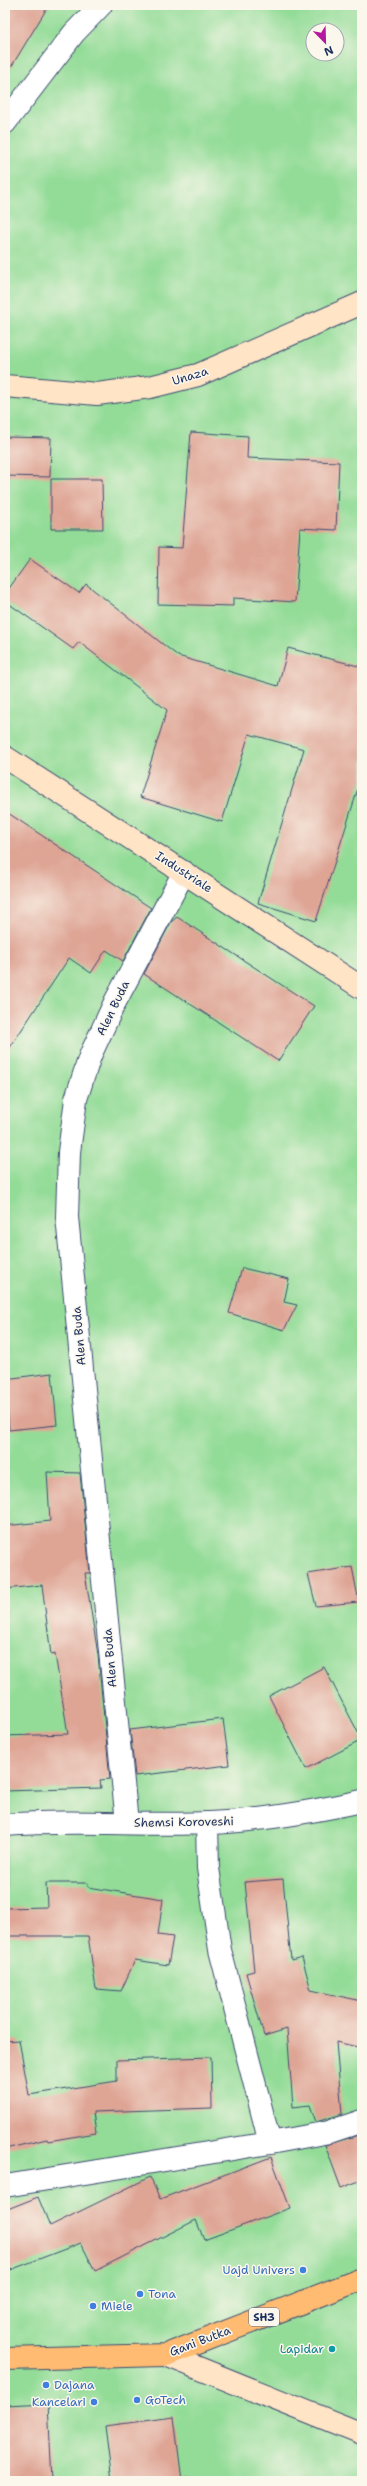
<svg xmlns="http://www.w3.org/2000/svg" width="367" height="2486" viewBox="0 0 367 2486" font-family="'Shantell Sans',sans-serif">
  <style>
    .green { fill: #93dc97; stroke: #57867a; fill-rule: evenodd }
    .building { fill: #dea494 }
    .lines { fill: none; stroke-linecap: round; stroke-linejoin: round }
    .street-casing { stroke: #3b4b70; stroke-width: 24 }
    .secondary-casing { stroke: #3b4b70; stroke-width: 24 }
    .primary-casing { stroke: #3b4b70; stroke-width: 24 }
    .street { stroke: #fff; stroke-width: 22 }
    .secondary { stroke: #ffe4c6; stroke-width: 22 }
    .primary { stroke: #febb71; stroke-width: 22 }
    .shop-dot { fill: #3f7fe0; stroke: #fbf7ec; stroke-width: 1.5 }
    .culture-dot { fill: #0f9aa8; stroke: #fbf7ec; stroke-width: 1.5 }
    .labels { text-anchor: middle; stroke-width: 3; stroke-linejoin: round; paint-order: stroke }
    .shield { fill: #fbf7ec; stroke: #5e6b89; stroke-width: 1 }
    .shield-label { font-size: 11px; font-weight: bold; fill: #1b2f5e }
    .street-label { font-size: 12px; fill: #1b2f5e; stroke: #fbf7ec }
    .shop-label { font-size: 12px; fill: #366cbe; stroke: #fbf7ec; text-anchor: start }
    .culture-label { font-size: 12px; fill: #0d838f; stroke: #fbf7ec; text-anchor: end }
  </style>
  <rect width="100%" height="100%" fill="#fbf7ec"/>
  <filter id="ink" filterUnits="userSpaceOnUse"><feTurbulence type="fractalNoise" baseFrequency=".025" numOctaves="2"/><feDisplacementMap in="SourceGraphic" scale="8" xChannelSelector="R" yChannelSelector="G"/><feConvolveMatrix kernelMatrix="1 2 1 2 8 2 1 2 1" color-interpolation-filters="sRGB"/></filter>
  <filter id="wash" filterUnits="userSpaceOnUse"><feTurbulence type="fractalNoise" baseFrequency=".012" numOctaves="4" result="noise"/><feDisplacementMap in="SourceGraphic" scale="16" xChannelSelector="R" yChannelSelector="G"/><feGaussianBlur stdDeviation="0.9" result="paint"/><feColorMatrix in="noise" values="0 0 0 0 0 0 0 0 0 0 0 0 0 0 0 0 0 1.4 0 .05"/><feComposite in="paint" operator="in"/></filter>
  <g filter="url(#wash)">
    <rect width="100%" height="100%" fill="#f3ecd6"/>
    <path class="green" d="M5,5H362V2481H5ZM313,30H337V54H313Z"/>
    <g id="blocks">
      <path class="building" d="M5,5H49L5,77Z
        M191,432L248,436L247,458L339,462L336,530L300,528L295,602L233,598V606L158,604L159,547L182,548Z
        M5,437L51,438L50,477L5,476Z
        M51,479H102L103,529H51Z
        M30,559L79,593L86,584L178,656L278,686L288,648L362,667V776L316,921L258,903L304,749L249,734L222,822L140,797L167,710L79,642L73,649L5,601V594Z
        M5,811L151,908L123,961L106,950L91,973L69,958L5,1055Z
        M177,917L314,1006L278,1061L144,974L171,922Z
        M242,1268L289,1279L284,1302L297,1305L284,1330L229,1313Z
        M52,1373L57,1425L9,1430L5,1379Z
        M47,1472L80,1473L90,1573H85L98,1655L110,1779L100,1780L101,1788L5,1791V1736L68,1734L55,1654L51,1655L42,1585L5,1589V1526L50,1521Z
        M352,1567L359,1602L316,1606L308,1574Z
        M324,1667L362,1740L306,1769L269,1696Z
        M223,1719L229,1765L135,1776L130,1730Z
        M283,1879L291,1960L302,1957L311,1990L362,2001V2048L336,2042L342,2114L316,2122L310,2105L293,2107L287,2029L264,2036L246,1973L254,1971L245,1882Z
        M46,1883H88V1887L163,1899L158,1935L173,1937L168,1965L135,1960L121,1991L96,1989L88,1936H5V1908L47,1907Z
        M19,2040L29,2095L117,2081V2060L211,2057L212,2108L93,2112L96,2133L48,2141L47,2139L5,2149V2041Z
        M362,2134V2180L341,2188L325,2145Z
        M271,2157L290,2208L204,2240L196,2220L95,2271L81,2243L5,2272V2210L38,2197L50,2226L150,2177L160,2199Z
        M48,2403L52,2481H5V2405Z
        M174,2417L182,2481H112L105,2426Z"/>
    </g>
  </g>
  <g filter="url(#ink)">
    <use href="#blocks" fill-opacity="0" stroke="#3b4b70" stroke-width="1"/>
    <g class="lines">
      <defs>
        <path id="street" d="M5,123L74,33L101,5
          M127,1823L67,1217L69,1152L76,1099L90,1056L115,1002L184,872
          M207,1823L208,1868L220,1950L270,2143
          M5,1825C73,1819 141,1826 209,1823C261,1821 311,1812 362,1801
          M5,2186L270,2143L329,2132L362,2121"/>
        <path id="secondary" d="M5,386L97,394L150,387L198,375L362,303
          M5,757L362,988
          M166,2355L362,2434"/>
        <path id="primary" d="M5,2359L166,2355L362,2279"/>
      </defs>
      <use href="#street" class="street-casing"/>
      <use href="#secondary" class="secondary-casing"/>
      <use href="#primary" class="primary-casing"/>
      <use href="#street" class="street"/>
      <use href="#secondary" class="secondary"/>
      <use href="#primary" class="primary"/>
    </g>
  </g>
  <g class="shop-dot">
    <circle cx="303" cy="2270" r="4"/>
    <circle cx="140" cy="2294" r="4"/>
    <circle cx="93" cy="2306" r="4"/>
    <circle cx="46" cy="2385" r="4"/>
    <circle cx="137" cy="2400" r="4"/>
    <circle cx="94" cy="2402" r="4"/>
  </g>
  <circle class="culture-dot" cx="332" cy="2349" r="4"/>
  <g class="labels">
    <rect class="shield" x="249" y="2308" width="30" height="18" rx="3"/>
    <g class="shield-label">
      <text x="264" y="2321">SH3</text>
    </g>
    <g class="street-label">
      <text transform="translate(190 376) rotate(-17)" y="4">Unaza</text>
      <text transform="translate(184 872) rotate(33)" y="4">Industriale</text>
      <text transform="translate(113 1008) rotate(-64)" y="4">Alen Buda</text>
      <text transform="translate(79 1336) rotate(-95)" y="4">Alen Buda</text>
      <text transform="translate(110 1658) rotate(-95)" y="4">Alen Buda</text>
      <text transform="translate(184 1822) rotate(-1)" y="4">Shemsi Koroveshi</text>
      <text transform="translate(200 2341) rotate(-21)" y="4">Gani Butka</text>
    </g>
    <g class="shop-label">
      <text x="295" y="2274" text-anchor="end">Uajd Univers</text>
      <text x="148" y="2298">Tona</text>
      <text x="101" y="2310">Miele</text>
      <text x="54" y="2389">Dajana</text>
      <text x="145" y="2404">GoTech</text>
      <text x="86" y="2406" text-anchor="end">Kancelari</text>
    </g>
    <g class="culture-label">
      <text x="324" y="2353">Lapidar</text>
    </g>
  </g>
  <rect width="367" height="2486" fill="none" stroke="#fbf7ec" stroke-width="20"/>
  <g transform="translate(325 42) rotate(157)"><circle r="19" fill="#fbf7ec" stroke="#a1a7b3"/>
  <path d="M0-3L7 15L0 10L-7 15Z" fill="#b5179e"/>
  <text y="-6" font-size="11" font-weight="bold" text-anchor="middle" fill="#1b2f5e">N</text>
  </g>
</svg>
